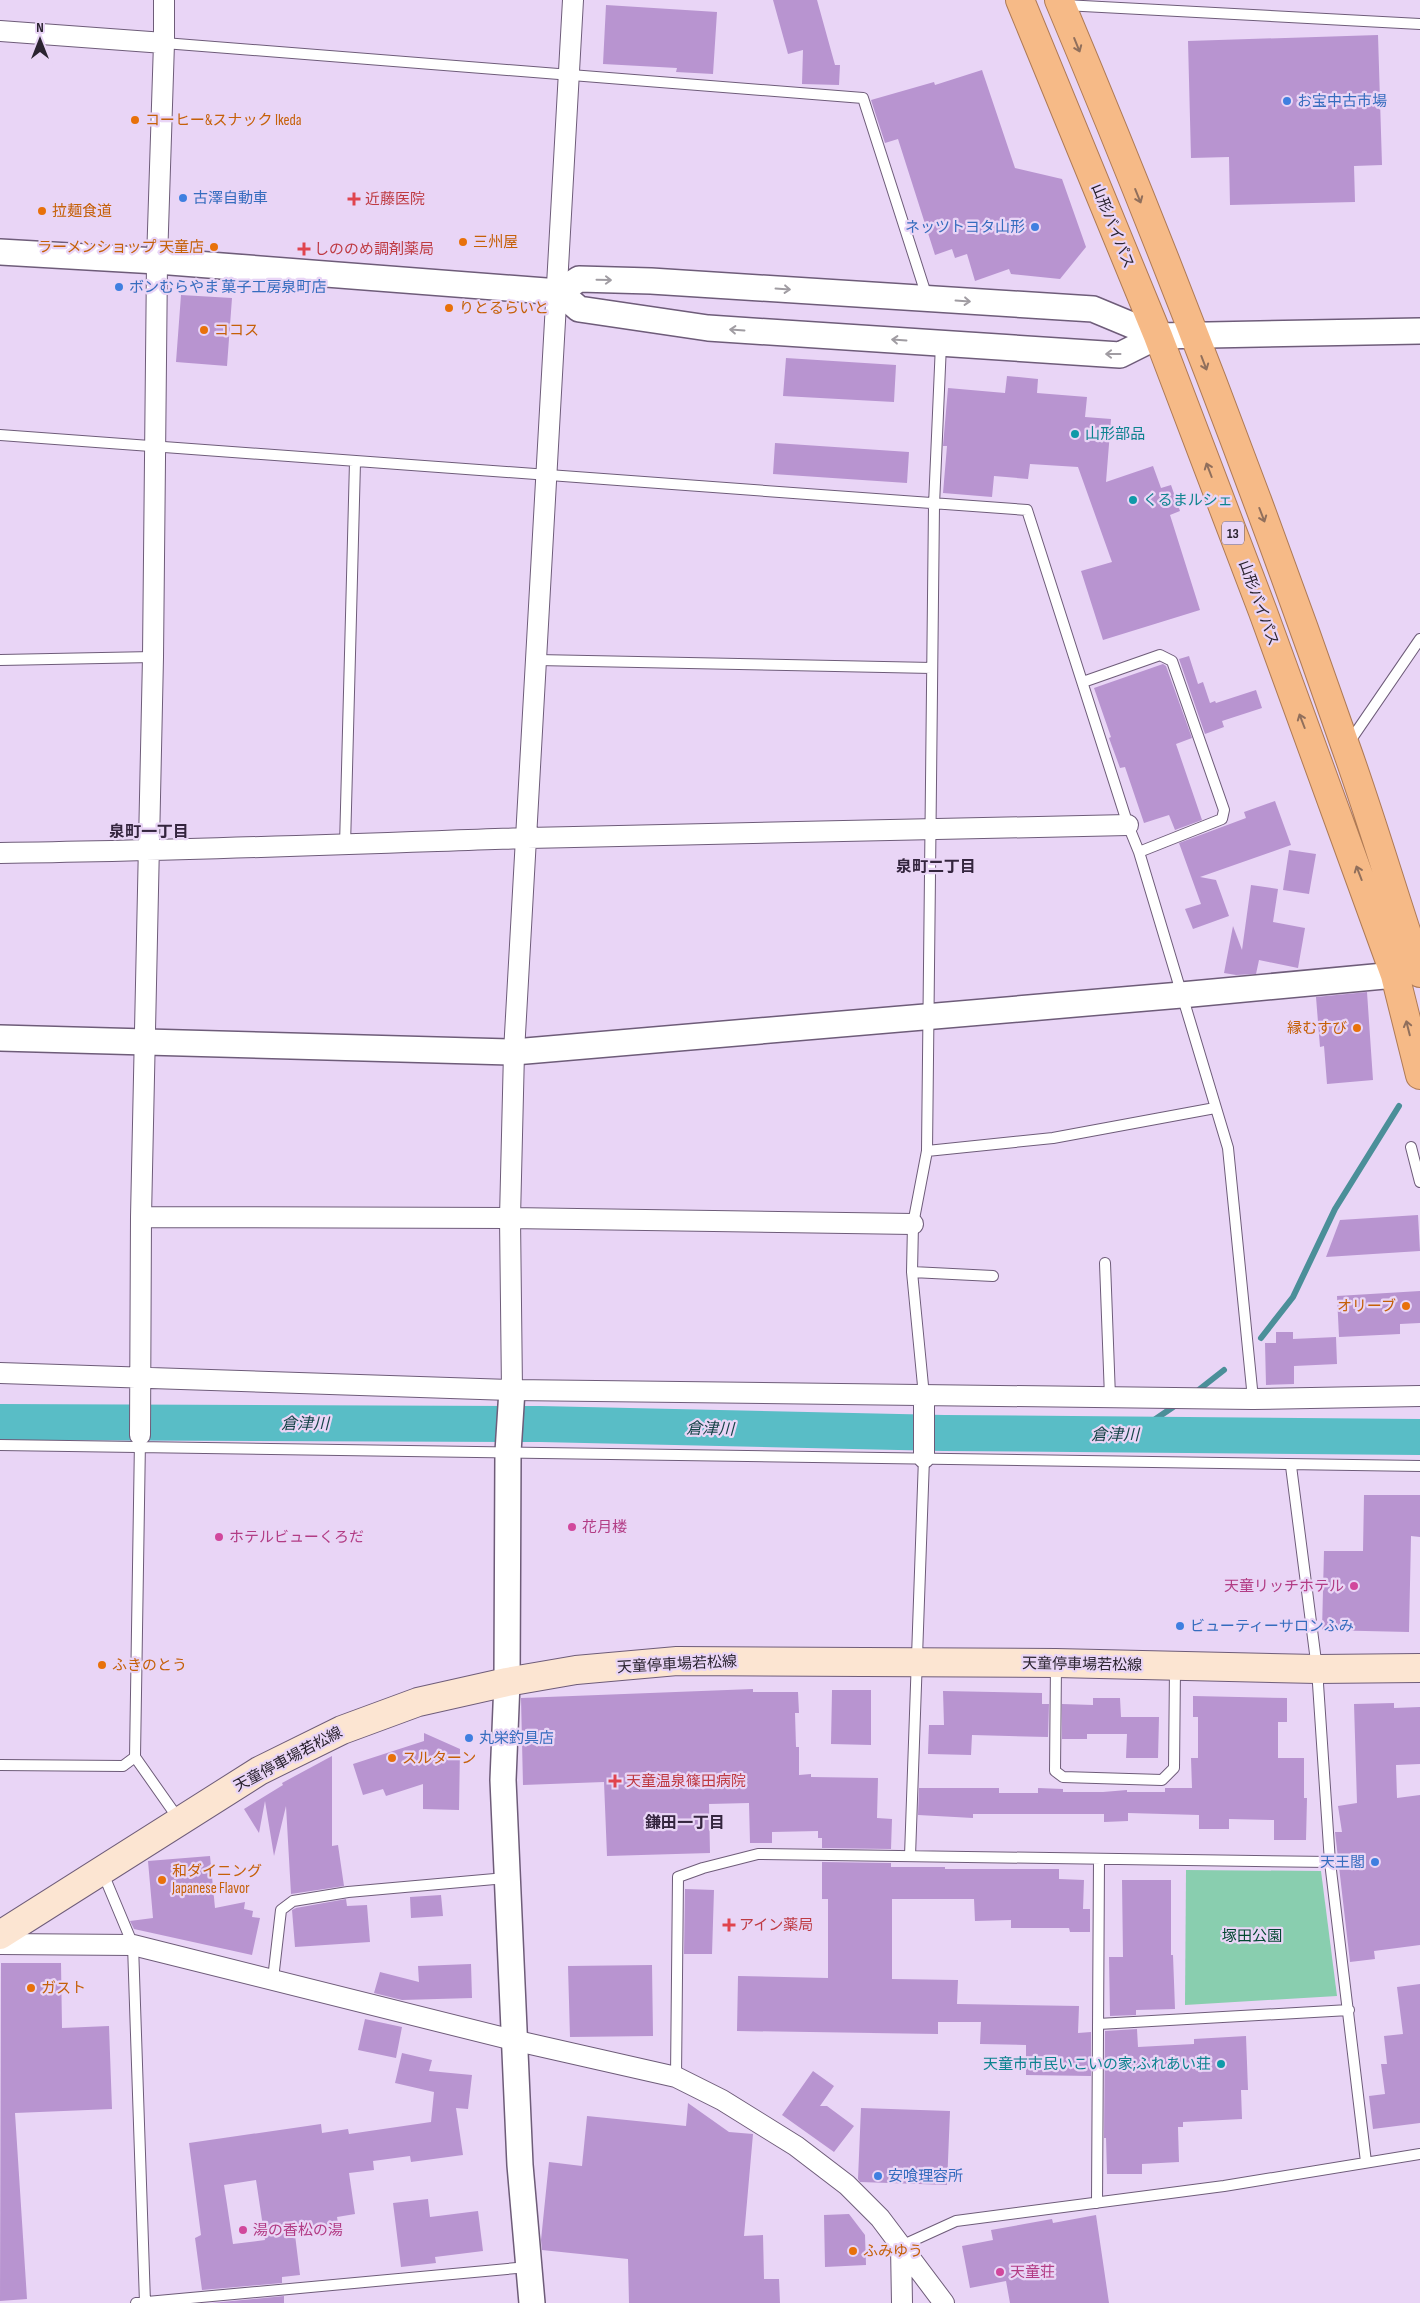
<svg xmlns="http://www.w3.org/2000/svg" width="1420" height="2303" viewBox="0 0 1420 2303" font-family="'Sofia Sans Condensed','Noto Sans JP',sans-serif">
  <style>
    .green { fill: #89ceaf }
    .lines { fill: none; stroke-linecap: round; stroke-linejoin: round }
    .stream { stroke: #4b8f99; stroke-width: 6 }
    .river { stroke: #59bdc6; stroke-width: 36 }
    .building { fill: #b894d0; fill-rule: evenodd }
    .service-casing { stroke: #6e5c79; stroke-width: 12 }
    .minor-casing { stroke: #6e5c79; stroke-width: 22 }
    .tertiary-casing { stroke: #6e5c79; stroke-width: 28 }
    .secondary-casing { stroke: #6e5c79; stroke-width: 30 }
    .trunk-casing { stroke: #ae7a55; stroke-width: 30 }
    .service { stroke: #fff; stroke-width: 10 }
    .minor { stroke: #fff; stroke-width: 20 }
    .tertiary { stroke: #fff; stroke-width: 25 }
    .secondary { stroke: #fce5d2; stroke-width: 28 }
    .trunk { stroke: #f6ba87; stroke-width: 28 }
    .oneway { stroke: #906f5c }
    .oneway2 { stroke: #a09ca2 }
    .shop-dot { fill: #3f7fe0; stroke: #e9d5f6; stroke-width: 2 }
    .food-dot { fill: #e8710a; stroke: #e9d5f6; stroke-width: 2 }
    .health-dot { fill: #e0444e; stroke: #e9d5f6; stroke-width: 2 }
    .culture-dot { fill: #0f9aa8; stroke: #e9d5f6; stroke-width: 2 }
    .hotel-dot { fill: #d1479c; stroke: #e9d5f6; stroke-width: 2 }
    .labels { text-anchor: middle; stroke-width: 4.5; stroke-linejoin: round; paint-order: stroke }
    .shield { fill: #e9d5f6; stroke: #64596b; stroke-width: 1 }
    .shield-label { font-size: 14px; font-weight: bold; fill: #2b2430 }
    .shop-label { font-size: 15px; fill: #366cbe; stroke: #e9d5f6; text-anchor: start }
    .food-label { font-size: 15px; fill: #c56008; stroke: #e9d5f6; text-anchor: start }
    .health-label { font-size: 15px; fill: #be3a42; stroke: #e9d5f6; text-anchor: start }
    .street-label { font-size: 15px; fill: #2b2430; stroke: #e9d5f6 }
    .culture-label { font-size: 15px; fill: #0d838f; stroke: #e9d5f6; text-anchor: start }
    .hotel-label { font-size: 15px; fill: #b23c85; stroke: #e9d5f6; text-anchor: start }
    .park-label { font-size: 15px; fill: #024831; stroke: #e9d5f6 }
    .neighbourhood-label { font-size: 16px; font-weight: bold; fill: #34253e; stroke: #e9d5f6 }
    .water-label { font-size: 16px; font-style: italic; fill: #154347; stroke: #e9d5f6 }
  </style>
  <rect width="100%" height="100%" fill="#e9d5f6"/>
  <path class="green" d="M1186,1870L1321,1871L1337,1996L1185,2005Z"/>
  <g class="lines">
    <path class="stream" d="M1261,1338L1293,1297L1335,1209L1399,1106
      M1196,1392L1224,1370
      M1135,1433L1179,1403"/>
    <path class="river" d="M0,1422L540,1424L944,1433L1420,1437"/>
  </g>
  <path class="building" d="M773,0H817L835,65H840L839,85L802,84L803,50L788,54Z
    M606,5L717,12L713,74L676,72L677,68L603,64Z
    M1378,35L1382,165L1354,166L1355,202L1230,205L1229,157L1191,158L1188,41Z
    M982,70L1015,168L1062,179L1086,247L1060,279L1011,274L1009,269L975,281L967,254L955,258L952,249L935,255L898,139L885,143L871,100L934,82L935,85Z
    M181,295L232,298L227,366L176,362Z
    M786,358L896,365L894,402L783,396Z
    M1007,376L1038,379L1037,393L1087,397L1085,417L1111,419L1106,482L1153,466L1161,488L1171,485L1180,511L1170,515L1200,610L1103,640L1081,571L1112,562L1078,467L1030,464L1028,479L994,476L992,497L943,493L947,446H943L948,388L1005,393Z
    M775,443L909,452L907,483L773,474Z
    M1189,656L1198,684L1203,682L1210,703L1215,701L1216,703L1256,690L1262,708L1222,721L1224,727L1205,734L1179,659Z
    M1163,664L1166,666L1192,738L1176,744L1202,820L1175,830L1169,815L1144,823L1125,767L1120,768L1109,738L1111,737L1094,688Z
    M1275,801L1291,845L1200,877L1216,880L1229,916L1193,929L1185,909L1201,904L1179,843L1246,818L1244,812Z
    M1289,850L1316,854L1309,894L1283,890Z
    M1251,885L1278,889L1273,922L1305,928L1298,968L1259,960L1256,974L1236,975L1224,973L1233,926L1242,950Z
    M1367,992L1373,1080L1327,1084L1324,1046L1320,1047L1316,997Z
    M1418,1215L1420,1251L1326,1257L1340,1220Z
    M1420,1291V1323L1400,1324V1334L1339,1337L1337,1296Z
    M1276,1332H1293V1339L1336,1337L1337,1364L1294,1366V1384L1266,1385L1265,1343H1276Z
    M1364,1495H1420V1537L1411,1536L1409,1632L1322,1630L1324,1551H1363Z
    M753,1689V1692H798L799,1713H795L796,1747H799V1775L811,1774V1777L878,1778L877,1818L892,1819L891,1849L822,1848V1838H818V1831L772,1832V1843H750L749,1803L709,1804L710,1853L607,1856L604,1782L523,1785L521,1698Z
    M832,1690H871V1745L831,1744Z
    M943,1691L1042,1693V1704H1049L1048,1737L972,1735L971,1755L928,1754L929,1725H944Z
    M1193,1696L1287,1698V1722H1278V1758H1304V1798H1307L1306,1840H1274V1820L1229,1819V1829H1199V1815L1128,1813V1821L1104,1822V1814H973V1818L918,1815L919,1788H999V1793H1038V1788L1063,1789V1792H1103L1127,1790V1792H1165V1788H1192L1191,1758H1198V1717H1193Z
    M1093,1698H1120L1121,1717H1159L1158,1758H1126L1127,1734H1087V1739H1062V1704L1093,1705Z
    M1394,1703V1708L1420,1707V1764L1396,1765L1397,1798L1420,1795V1945L1374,1951L1375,1959L1350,1962L1335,1832H1342L1338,1806L1357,1803L1354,1704Z
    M424,1733L460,1749L459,1810L423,1809V1784L386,1796L383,1789L363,1795L353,1764L424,1741Z
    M332,1756V1846L338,1845L344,1886L291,1894L286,1806L274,1856L265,1801L259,1833L244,1809L283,1785L282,1783Z
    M210,1856L215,1908L245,1902L244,1909L253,1911L252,1917L260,1918L252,1955L134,1929L130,1921L153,1918L148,1861Z
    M822,1862L891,1863V1867H945V1869H1059V1879L1084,1880L1083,1909H1090V1932H1070L1069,1928H1011V1920L975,1921L974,1899H892V1979L958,1980L957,2004L1079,2006L1078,2033L1091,2032V2076L1026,2075V2045L980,2044L981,2022H938V2034L737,2031L738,1976L828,1978V1899H822Z
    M1122,1880H1171V1955H1173L1175,2009L1136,2010V2015L1110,2016L1109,1957H1123Z
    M685,1889L714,1890L712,1954H684Z
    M441,1895L443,1916L411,1918L410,1897Z
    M346,1899L347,1906L367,1905L370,1942L295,1947L292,1910L296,1908Z
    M1,1963H61L62,2028L109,2026L112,2109L15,2113L27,2299L0,2301Z
    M471,1964L472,1998L402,2000L374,1993L380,1972L419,1982L418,1966Z
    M652,1965L653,2036L570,2037L568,1966Z
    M1420,1984V2123L1373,2129L1369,2096L1385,2094L1381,2064H1387L1384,2036L1403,2034L1397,1987Z
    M365,2019L402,2027L396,2058L358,2050Z
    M1137,2029L1138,2047L1194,2044V2039L1246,2036L1248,2090H1241L1242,2119L1183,2122V2127H1178L1179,2162L1142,2164V2174H1107L1106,2138H1104L1105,2031Z
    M402,2053L432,2060L429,2071L472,2075L468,2109L456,2108L463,2155L411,2162L410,2156L373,2161L374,2170L349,2173L355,2214L337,2217L339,2229L295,2235L300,2275L282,2277V2283L202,2290L195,2238L201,2235L189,2143L321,2124L322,2133L348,2129L349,2134L431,2122L434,2092L395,2083ZM256,2180L265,2240L233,2244L224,2185Z
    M813,2071L834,2086L820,2106H827L854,2126L834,2152L782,2115Z
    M688,2103L729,2132L753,2134L744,2236L763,2235L764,2279H779L780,2303H629L628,2259L542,2250L541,2240L549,2162L582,2166L587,2116L686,2126Z
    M861,2108L950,2111L947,2185L860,2182L858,2179Z
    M428,2199L430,2217L478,2211L483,2251L435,2257L436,2263L401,2267L393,2203Z
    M849,2214L865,2235L866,2265L825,2267L824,2215Z
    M1096,2215L1109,2303H1010L1006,2281L970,2288L962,2246L993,2240L991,2230L1052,2219L1053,2223Z
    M284,2296V2303H211Z"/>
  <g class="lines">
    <defs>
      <path id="service" d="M1064,5L1420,24
        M164,43L863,98L927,297
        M0,435L1027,510L1128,825L1139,852L1228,1148L1253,1399
        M0,660L153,657
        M537,660L932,668
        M1083,682L1160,655L1172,661L1224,810L1222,819L1139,852
        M1348,744L1420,639
        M345,846L355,462
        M1411,1147L1420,1182
        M927,1151L1053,1138L1215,1108
        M1105,1263L1110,1397
        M912,1272L993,1276
        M924,1396L912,1272L913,1224L927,1151L934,505L941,344
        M140,1440L135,1757L180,1821
        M0,1445L1420,1466
        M1291,1466L1317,1669L1330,1862L1366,2162
        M1056,1664L1055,1771L1063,1777L1162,1780L1174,1768L1175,1668
        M0,1765L123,1766L135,1757
        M910,1856L924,1458
        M102,1871L133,1945L145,2303
        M273,1979L281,1910L293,1901L348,1892L506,1878
        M1098,2024L1349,2010
        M676,2077L678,1877L703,1868L758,1854L1330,1862
        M1097,2203L1099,1859
        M901,2246L956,2221L1224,2186L1420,2154
        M136,2303L528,2267"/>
      <path id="minor" d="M0,31L164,43V0
        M0,853C176,851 351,844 527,838C727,833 927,831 1128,825
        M141,1217L510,1218L913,1224
        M0,1373L512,1390L1253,1399L1420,1396
        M512,1390L510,1218L514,1052L573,0
        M924,1396V1458
        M140,1435L141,1217L153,657L157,261L164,43
        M0,1944L133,1945L513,2040L676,2077L722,2100L796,2146L847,2185L880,2218L944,2303
        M901,2246L902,2303"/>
      <path id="tertiary" d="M0,252L157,261L559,292L579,279L651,281L1093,309L1158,336L1420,331
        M559,292L579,309L708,328L1120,355L1158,336
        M0,1038L514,1052L1181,995L1395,975
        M512,1390L508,1452L507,1682L503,1780L520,2165L532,2303"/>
      <path id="secondary" d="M0,1935L259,1771L342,1730L418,1702L507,1682L576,1670L677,1661L1056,1663L1317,1669L1420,1668"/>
      <path id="trunk" d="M1020,0L1158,336L1263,612L1395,975L1420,1075
        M1059,0C1162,245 1258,494 1345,745C1372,820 1394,897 1420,973"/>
    </defs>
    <use href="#service" class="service-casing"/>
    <use href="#minor" class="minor-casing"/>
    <use href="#tertiary" class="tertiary-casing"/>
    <use href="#secondary" class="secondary-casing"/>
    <use href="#trunk" class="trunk-casing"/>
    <use href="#service" class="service"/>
    <use href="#minor" class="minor"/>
    <use href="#tertiary" class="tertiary"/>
    <use href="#secondary" class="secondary"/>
    <use href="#trunk" class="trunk"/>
  </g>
  <defs><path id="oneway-shaft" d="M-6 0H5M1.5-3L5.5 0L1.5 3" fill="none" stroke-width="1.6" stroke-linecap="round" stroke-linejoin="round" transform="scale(1.25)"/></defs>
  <g class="oneway">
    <use href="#oneway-shaft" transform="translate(1077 45) rotate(68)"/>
    <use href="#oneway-shaft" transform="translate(1138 196) rotate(68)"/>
    <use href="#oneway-shaft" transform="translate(1204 363) rotate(69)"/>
    <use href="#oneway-shaft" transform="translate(1209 470) rotate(-111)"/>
    <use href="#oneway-shaft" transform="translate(1262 515) rotate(69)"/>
    <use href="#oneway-shaft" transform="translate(1302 721) rotate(-111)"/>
    <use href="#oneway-shaft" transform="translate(1359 873) rotate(-111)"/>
    <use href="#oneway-shaft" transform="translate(1408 1028) rotate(-104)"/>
  </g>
  <g class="oneway2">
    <use href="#oneway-shaft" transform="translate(604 280) rotate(1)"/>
    <use href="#oneway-shaft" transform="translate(783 289) rotate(4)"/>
    <use href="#oneway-shaft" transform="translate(963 301) rotate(4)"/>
    <use href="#oneway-shaft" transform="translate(737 330) rotate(-176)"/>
    <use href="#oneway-shaft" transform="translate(899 340) rotate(-176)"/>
    <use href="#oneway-shaft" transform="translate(1113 354) rotate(-180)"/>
  </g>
  <g class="shop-dot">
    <circle cx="1287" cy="101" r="5"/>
    <circle cx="183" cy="198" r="5"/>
    <circle cx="1035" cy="227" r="5"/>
    <circle cx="119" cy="287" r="5"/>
    <circle cx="1180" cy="1626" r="5"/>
    <circle cx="469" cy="1738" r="5"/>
    <circle cx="1375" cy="1862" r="5"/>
    <circle cx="878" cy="2176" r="5"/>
  </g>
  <g class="food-dot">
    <circle cx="135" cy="120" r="5"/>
    <circle cx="42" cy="211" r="5"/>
    <circle cx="463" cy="242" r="5"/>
    <circle cx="214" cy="247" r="5"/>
    <circle cx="449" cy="308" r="5"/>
    <circle cx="204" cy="330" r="5"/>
    <circle cx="1357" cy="1028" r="5"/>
    <circle cx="1406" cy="1306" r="5"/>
    <circle cx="102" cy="1665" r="5"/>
    <circle cx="392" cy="1758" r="5"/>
    <circle cx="162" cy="1880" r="5"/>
    <circle cx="31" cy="1988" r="5"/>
    <circle cx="853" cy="2251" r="5"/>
  </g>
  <g class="health-dot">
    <path d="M351.5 191.5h5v5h5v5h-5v5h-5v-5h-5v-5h5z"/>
    <path d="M301.5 241.5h5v5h5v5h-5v5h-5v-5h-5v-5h5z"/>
    <path d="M612.5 1773.5h5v5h5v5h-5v5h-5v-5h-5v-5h5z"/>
    <path d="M726.5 1917.5h5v5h5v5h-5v5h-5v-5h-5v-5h5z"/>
  </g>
  <g class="culture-dot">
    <circle cx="1075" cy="434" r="5"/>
    <circle cx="1133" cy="500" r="5"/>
    <circle cx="1221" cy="2064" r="5"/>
  </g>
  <g class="hotel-dot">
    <circle cx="572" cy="1527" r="5"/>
    <circle cx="219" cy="1537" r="5"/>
    <circle cx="1354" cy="1586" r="5"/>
    <circle cx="243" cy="2230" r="5"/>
    <circle cx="1000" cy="2272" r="5"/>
  </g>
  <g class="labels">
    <rect class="shield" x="1222" y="521.5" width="22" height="23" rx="4"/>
    <g class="shield-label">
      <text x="1233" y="538">13</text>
    </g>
    <g class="shop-label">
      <text x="1297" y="106">お宝中古市場</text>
      <text x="193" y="203">古澤自動車</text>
      <text x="1025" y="232" text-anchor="end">ネッツトヨタ山形</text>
      <text x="129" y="292">ボンむらやま 菓子工房泉町店</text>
      <text x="1190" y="1631">ビューティーサロンふみ</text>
      <text x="479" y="1743">丸栄釣具店</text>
      <text x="1365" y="1867" text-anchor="end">天王閣</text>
      <text x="888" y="2181">安喰理容所</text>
    </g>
    <g class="food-label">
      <text x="145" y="125">コーヒー&amp;スナック Ikeda</text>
      <text x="52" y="216">拉麺食道</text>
      <text x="473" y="247">三州屋</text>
      <text x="204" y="252" text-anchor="end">ラーメンショップ 天童店</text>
      <text x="459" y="313">りとるらいと</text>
      <text x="214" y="335">ココス</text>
      <text x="1347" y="1033" text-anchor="end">縁むすび</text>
      <text x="1396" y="1311" text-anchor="end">オリーブ</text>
      <text x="112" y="1670">ふきのとう</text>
      <text x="402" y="1763">スルターン</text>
      <text x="172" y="1876">和ダイニング<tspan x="172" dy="17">Japanese Flavor</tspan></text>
      <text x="41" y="1993">ガスト</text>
      <text x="863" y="2256">ふみゆう</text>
    </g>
    <g class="health-label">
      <text x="365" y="204">近藤医院</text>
      <text x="314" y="254">しののめ調剤薬局</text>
      <text x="626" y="1786">天童温泉篠田病院</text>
      <text x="739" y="1930">アイン薬局</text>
    </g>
    <g class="street-label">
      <text transform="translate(1113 226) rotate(68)" y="5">山形バイパス</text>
      <text transform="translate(1259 603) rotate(70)" y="5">山形バイパス</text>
      <text transform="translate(677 1664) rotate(-3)" y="5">天童停車場若松線</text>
      <text transform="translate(1082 1664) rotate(1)" y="5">天童停車場若松線</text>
      <text transform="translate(288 1759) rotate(-28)" y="5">天童停車場若松線</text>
    </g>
    <g class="culture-label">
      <text x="1085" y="439">山形部品</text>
      <text x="1143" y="505">くるまルシェ</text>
      <text x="1211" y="2069" text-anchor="end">天童市市民いこいの家;ふれあい荘</text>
    </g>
    <g class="hotel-label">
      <text x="582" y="1532">花月楼</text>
      <text x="229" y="1542">ホテルビューくろだ</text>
      <text x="1344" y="1591" text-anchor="end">天童リッチホテル</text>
      <text x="253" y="2235">湯の香松の湯</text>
      <text x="1010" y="2277">天童荘</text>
    </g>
    <g class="park-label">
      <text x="1252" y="1941">塚田公園</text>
    </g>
    <g class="neighbourhood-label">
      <text x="149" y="837">泉町一丁目</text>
      <text x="936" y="872">泉町二丁目</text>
      <text x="685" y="1828">鎌田一丁目</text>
    </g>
    <g class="water-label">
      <text x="305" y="1429">倉津川</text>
      <text transform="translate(710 1428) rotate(1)" y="6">倉津川</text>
      <text x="1115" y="1440">倉津川</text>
    </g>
  </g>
  <g transform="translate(40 40)" stroke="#e9d5f6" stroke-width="4" paint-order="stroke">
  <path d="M0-4L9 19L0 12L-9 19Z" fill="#2b2430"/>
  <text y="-8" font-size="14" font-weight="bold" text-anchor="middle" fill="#2b2430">N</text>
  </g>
</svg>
